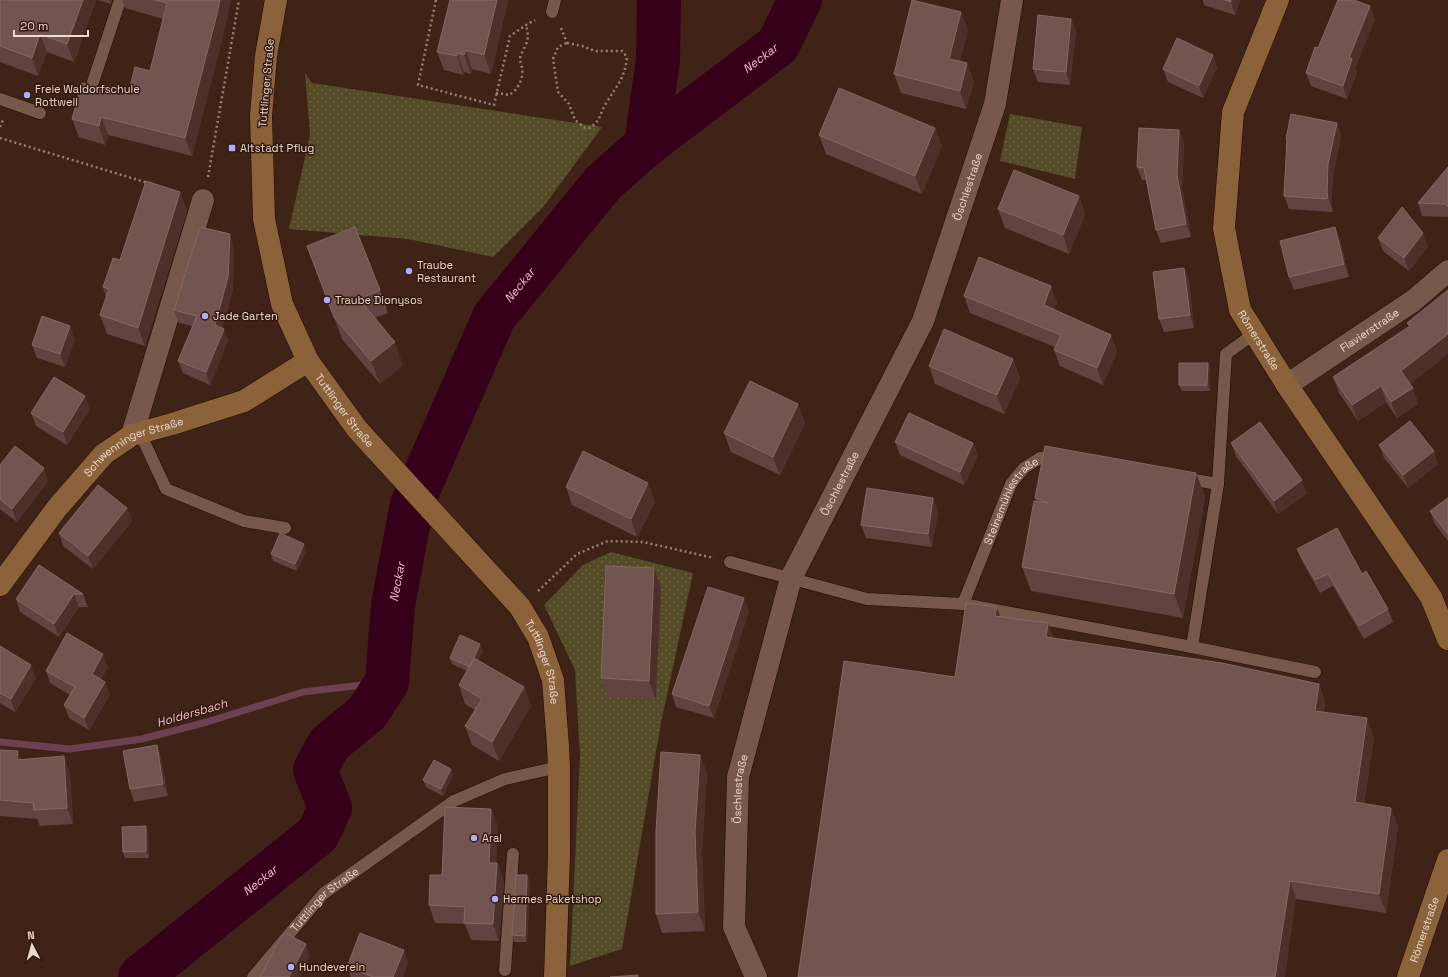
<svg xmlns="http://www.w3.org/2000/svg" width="1448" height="977" viewBox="0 0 1448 977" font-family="'Space Grotesk',sans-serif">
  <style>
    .grass { fill: url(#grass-dots) }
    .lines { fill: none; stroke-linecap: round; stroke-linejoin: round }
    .stream { stroke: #6d4151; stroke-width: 7 }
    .river { stroke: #37001a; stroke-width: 44 }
    .lane-casing { stroke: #230b02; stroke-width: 13 }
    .street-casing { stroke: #230b02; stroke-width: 23 }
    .secondary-casing { stroke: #230b02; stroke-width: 23 }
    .path { stroke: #988277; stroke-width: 2.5; stroke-dasharray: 2 3; stroke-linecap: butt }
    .lane { stroke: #77584a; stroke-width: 12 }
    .street { stroke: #77584a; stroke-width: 22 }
    .secondary { stroke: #8b623a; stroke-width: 22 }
    .wall { fill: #634342 }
    .shaded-wall { fill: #4e302a }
    .building { fill: #725451; stroke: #856965 }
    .poi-dot { fill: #b1adfa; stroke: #33190c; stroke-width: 1.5 }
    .labels { text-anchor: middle; stroke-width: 3; stroke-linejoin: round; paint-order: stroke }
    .street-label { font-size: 11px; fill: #ecdad1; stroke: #33190c }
    .poi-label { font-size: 11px; fill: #ecdad1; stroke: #33190c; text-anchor: start }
    .water-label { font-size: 12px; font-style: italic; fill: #f8bdd0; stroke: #33190c }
  </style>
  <defs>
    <pattern id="grass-dots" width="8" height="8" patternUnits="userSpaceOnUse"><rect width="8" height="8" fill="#544b27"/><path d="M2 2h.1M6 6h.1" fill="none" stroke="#6d6445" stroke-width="1.8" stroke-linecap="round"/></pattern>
  </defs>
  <rect width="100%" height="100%" fill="#3e2316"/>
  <path class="grass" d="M305,73L312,83L602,127L544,206L493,257L408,239L289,229L310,135Z
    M1010,114L1082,127L1075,179L1000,161Z
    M611,552L693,573L661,723L622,949L570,966L580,756L575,670L544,605L583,565Z"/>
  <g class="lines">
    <path class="stream" d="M0,742L70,749L142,739L207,722L303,692L387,682"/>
    <g class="river">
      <path d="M646,145L658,60L659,0"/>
      <path id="s1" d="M140,977L318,834L330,808L315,770L329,744L367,713L387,682L393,605L412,504L494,317L603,183L646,145L778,45L800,0"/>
    </g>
    <defs>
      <g id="lane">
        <path d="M552,12L555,0"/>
        <path d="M93,82L120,0"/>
        <path d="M0,99L40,113"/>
        <path d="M140,433L166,489L244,521L285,528"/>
        <path d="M1183,478L1218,484"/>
        <path d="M730,562L867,599L963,604L1192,647L1218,484L1226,354L1255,333"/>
        <path id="s2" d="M963,604L1011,484L1024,468L1040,458L1059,456"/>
        <path d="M1192,647L1315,672"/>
        <path d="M505,970L513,854"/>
        <path id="s3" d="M253,977L323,894L454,801L505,779L559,767"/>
      </g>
      <g id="street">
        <path id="s4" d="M1287,385L1413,301L1448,271"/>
        <path d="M132,435L203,200"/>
        <path id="s5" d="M756,977L734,927L738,777L791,578L923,321L995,104L1012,0"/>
      </g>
      <g id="secondary">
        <path id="s6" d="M276,0L266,56L261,116L264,219L282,304L308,361L357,429L520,607L538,637L553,680L558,746L559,767V854L555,977"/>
        <path id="s7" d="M1278,0L1233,112L1224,228L1240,310L1287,385L1431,597L1448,639"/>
        <path id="s8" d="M0,585L57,508L104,454L132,435L172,424L244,401L308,361"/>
        <path id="s9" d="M1408,977L1448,860"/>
      </g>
    </defs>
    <use href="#lane" class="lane-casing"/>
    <use href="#street" class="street-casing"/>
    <use href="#secondary" class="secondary-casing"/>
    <path class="path" d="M436,0L418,85L494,105L510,36L526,25L535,20
      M561,28L567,43
      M567,43L582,46L595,51H622L627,57C625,78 617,85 607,102C599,114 602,119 590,128H585L575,120L569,104L558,92L553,59L558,47Z
      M496,93L509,95C518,90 524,78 522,68C521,63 519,59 521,55C522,52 524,49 525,46C529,39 528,33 526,25
      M0,127L3,120
      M0,138L148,183
      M208,177L239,0
      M538,591L577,554L608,541L643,542L714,558"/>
    <use href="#lane" class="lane"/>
    <use href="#street" class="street"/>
    <use href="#secondary" class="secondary"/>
  </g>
  <path class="wall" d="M0,0H96L74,62L47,52L38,76L0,62Z
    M98,0H112L111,4Z
    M122,0H231L223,36L192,156L108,135L105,145L79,137L72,119L128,95L150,71L163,19L125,8Z
    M508,0L491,74L472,69L471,74L464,72L463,75L444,70L437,52Z
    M1203,0H1240L1235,15L1204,5Z
    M1071,19L1076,31L1070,85L1038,82L1033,69Z
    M1375,19L1355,68L1357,72L1347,99L1311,86L1306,73L1318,48Z
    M968,30L960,61L967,63L974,82L966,109L901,93L894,74Z
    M1213,55L1217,68L1203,98L1168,82L1163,69Z
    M1337,123L1341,136L1333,177L1331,205L1333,211L1331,212L1289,209L1284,196L1287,142L1286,139Z
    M819,135L942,146L922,194L826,154Z
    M1184,142L1182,188L1191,237L1161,243L1156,230L1146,180H1142L1137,167Z
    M1448,167V217L1422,216L1418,203Z
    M180,192L187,211L145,346L107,334L100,315L106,297L103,287L120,260Z
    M1079,196L1085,215L1069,254L1005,228L998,209Z
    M1378,238L1428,246L1409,271L1383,251Z
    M1340,240L1349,277L1294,290L1289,277Z
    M307,246L380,290L388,313L375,318L403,365L380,384L342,339Z
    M234,247L233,290L222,328L228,341L210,385L183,373L178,361L192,326L179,323L174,310Z
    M1184,268L1189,281L1194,328L1164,332L1159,319Z
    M1051,286L1057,303L1054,310L1111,335L1117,352L1103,385L1060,366L1054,350L1055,347L970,313L964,296Z
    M1448,290L1410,384L1413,388L1418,404L1397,418L1386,402L1358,421L1339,393L1333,377L1409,327L1407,323Z
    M75,339L65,367L37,358L32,345Z
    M1013,359L1020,378L1004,414L935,384L929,366Z
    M1208,363L1210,369V391H1182L1179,385Z
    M798,404L805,423L780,475L731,452L724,433Z
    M90,409L67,445L36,426L31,413Z
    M895,442L973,443L978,456L964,485L900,455Z
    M1231,443L1307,493L1278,514L1236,456Z
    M1379,445L1438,464L1408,488L1384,458Z
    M0,465L48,481L17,522L0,509Z
    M1196,473L1205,497L1183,618L1031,591L1022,567L1037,502L1035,498Z
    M648,483L655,502L637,537L572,505L566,487Z
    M933,498L938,511L932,547L866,538L861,525Z
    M1448,498V541L1435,524L1430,511Z
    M127,508L132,521L93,569L63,546L59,533Z
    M1297,549L1388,609L1393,622L1364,639L1333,586L1320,593L1302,561Z
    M306,551L297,571L273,561L271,554Z
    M39,565L83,594L88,607H79L59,637L20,612L16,599Z
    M661,587L656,699L608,697L601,678Z
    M749,611L714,718L676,707L672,694Z
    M1000,617L1048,623L1053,638L1319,684L1325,702L1324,712L1374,737L1364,804L1398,826L1386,913L1296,899L955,677Z
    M480,644L483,651L478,661L524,687L531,706L499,761L472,745L465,726L475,710L465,704L459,685L467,671L452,664L450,658Z
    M0,646L36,678L15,712L0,703Z
    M108,667L101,679L110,695L89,730L69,718L64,705L70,695L50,683L46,671Z
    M157,745L161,758L168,796L134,802L130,789Z
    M0,750L21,759L70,773L73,824L40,826L37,819L0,816Z
    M700,755L707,773L702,852L705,931L662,933L656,914Z
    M451,769L453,775L443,796L426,787L423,780Z
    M491,809L498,827L496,863H497L504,881L499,941L471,940L465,924L435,923L429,905L442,875Z
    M148,833L149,858H125L123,852Z
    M527,875L530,882L527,942H514L512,935Z
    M408,963L403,977H351L347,967Z"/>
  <path class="shaded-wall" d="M83,0H96L74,62L67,44Z
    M109,0H112L111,4Z
    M220,0H231L223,36L192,156L185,138Z
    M497,0H508L491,74L484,55Z
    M1231,0H1240L1235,15L1231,2Z
    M1370,6L1375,19L1355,68L1357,72L1347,99L1343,86L1349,58Z
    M961,12L968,30L956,77L949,59Z
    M1071,19L1076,31L1070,85L1066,72Z
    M40,34L47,52L38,76L32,58Z
    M466,50L472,69L471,74L464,55Z
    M457,53L464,72L463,75L457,56Z
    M1213,55L1217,68L1203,98L1199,86Z
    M967,63L974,82L966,109L960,91Z
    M101,117L108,135L105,145L99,126Z
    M1337,123L1341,136L1333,177L1331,205L1333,211L1328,198L1327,192L1328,164Z
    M935,128L942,146L922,194L915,176Z
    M1179,130L1184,142L1182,188L1191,237L1186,224L1177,175Z
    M180,192L187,211L145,346L138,328Z
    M1079,196L1085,215L1069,254L1063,235Z
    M1335,227L1340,240L1349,277L1344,264Z
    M1423,233L1428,246L1409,271L1404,258Z
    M230,234L234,247L233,290L220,338L215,325Z
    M1184,268L1189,281L1194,328L1190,315Z
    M1051,286L1057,303L1050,322L1044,305Z
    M70,326L75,339L65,367L60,354Z
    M224,329L228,341L210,385L206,372Z
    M1448,334V354L1407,387L1401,371Z
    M1111,335L1117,352L1103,385L1097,368Z
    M395,342L403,365L380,384L371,361Z
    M1013,359L1020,378L1004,414L997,395Z
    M1208,363L1210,369V391L1207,385Z
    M1381,386L1386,402L1358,421L1352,405Z
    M1413,388L1418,404L1397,418L1391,402Z
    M85,396L90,409L67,445L63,432Z
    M798,404L805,423L780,475L773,457Z
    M973,443L978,456L964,485L960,472Z
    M1434,451L1438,464L1408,488L1403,475Z
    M44,468L48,481L17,522L12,509Z
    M1196,473L1205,497L1183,618L1174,594Z
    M1302,480L1307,493L1278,514L1274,501Z
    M648,483L655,502L637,537L631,519Z
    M933,498L938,511L932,547L928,534Z
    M127,508L132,521L93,569L88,556Z
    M304,544L306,551L297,571L295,564Z
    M654,568L661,587L656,699L649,681Z
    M74,594L79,607L59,637L54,624Z
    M744,598L749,611L714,718L709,706Z
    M997,607L1003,626L995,616Z
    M1048,623L1055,642L1046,637Z
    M480,644L483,651L472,673L470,667Z
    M103,654L108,667L96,687L92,674Z
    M31,665L36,678L15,712L11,699Z
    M105,682L110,695L89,730L84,718Z
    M1319,684L1325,702L1321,729L1315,711Z
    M524,687L531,706L499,761L492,742Z
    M1367,718L1374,737L1361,821L1355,802Z
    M157,745L161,758L168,796L163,784Z
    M18,751L24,767L17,760Z
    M700,755L707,773L702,852L705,931L698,912L695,833Z
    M64,756L70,773L73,824L67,808Z
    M451,769L453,775L443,796L441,789Z
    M1391,808L1398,826L1386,913L1379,894Z
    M491,809L498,827L496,880L489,863Z
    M146,826L148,833L149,858L146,851Z
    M497,863L504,881L499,941L493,924Z
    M527,875L530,882L527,942L525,936Z
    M1290,881L1296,899L1285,977H1275Z
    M306,944L310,956L300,977H289Z
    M404,950L408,963L403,977H393Z"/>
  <path class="building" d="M0,0H83L67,44L40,34L32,58L0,46Z
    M155,0H220L216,18L185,138L101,117L99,126L72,119L82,83L128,95L135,67L150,71L167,3Z
    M450,0H497L484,55L466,50L464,55L457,53V56L437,52Z
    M912,0L961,12L949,59L967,63L960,91L894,74Z
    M1225,0H1231V2Z
    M1338,0H1354L1370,6L1349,58L1352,59L1343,86L1306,73L1315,47L1318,48Z
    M1038,15L1071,19L1066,72L1033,69Z
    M1177,38L1213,55L1199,86L1163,69Z
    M839,88L935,128L915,176L819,135Z
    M1291,114L1337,123L1328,164L1327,192L1328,198L1326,199L1284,196L1287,139H1286Z
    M1139,128L1179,130L1177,175L1186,224L1156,230L1144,168L1137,167Z
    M1448,167V207L1445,204L1418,203Z
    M1014,170L1079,196L1063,235L998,209Z
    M146,181L180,192L138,328L100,315L109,289L103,287L113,258L120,260Z
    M1402,207L1423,233L1404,258L1378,238Z
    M200,227L230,234L228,277L215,325L224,329L206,372L178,361L197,316L174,310Z
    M355,227L380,290L359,299L395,342L371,361L334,317L307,246Z
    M1335,227L1344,264L1289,277L1280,241Z
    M979,257L1051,286L1044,305L1111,335L1097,368L1054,350L1061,335L964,296Z
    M1184,268L1190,315L1159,319L1153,272Z
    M1448,290V334L1401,371L1413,388L1391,402L1381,386L1352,405L1333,377L1410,326L1407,323Z
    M42,316L70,326L60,354L32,345Z
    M944,329L1013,359L997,395L929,366Z
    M1179,363H1208L1207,385H1179Z
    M54,377L85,396L63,432L31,413Z
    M750,381L798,404L773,457L724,433Z
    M909,413L973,443L960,472L895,442Z
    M1410,421L1434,451L1403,475L1379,445Z
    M1260,422L1302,480L1274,501L1231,443Z
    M15,446L44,468L12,509L0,499V465Z
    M1045,446L1196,473L1174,594L1022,567L1034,501L1048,503L1035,498Z
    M583,451L648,483L631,519L566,487Z
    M98,485L127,508L88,556L59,533Z
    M867,488L933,498L928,534L861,525Z
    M1448,498V534L1430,511Z
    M1337,528L1362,574L1366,571L1388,609L1359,626L1328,574L1315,580L1297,549Z
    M280,533L304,544L295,564L271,554Z
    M39,565L83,594H74L54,624L16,599Z
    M606,566L654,568L649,681L601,678Z
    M708,587L744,598L709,706L672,694Z
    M966,603L997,607L995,616L1048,623L1046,637L1222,663L1319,684L1315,711L1367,718L1355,802L1391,808L1379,894L1290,881L1275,977H798L844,661L955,677Z
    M67,633L103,654L92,674L105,682L84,718L64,705L75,687L46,671Z
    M460,635L480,644L470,667L450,658Z
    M0,646L31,665L11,699L0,693Z
    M474,658L524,687L492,742L465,726L482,699L459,685Z
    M157,745L163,784L130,789L123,751Z
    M0,750L18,751L17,760L64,756L67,808L34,810L33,803L0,800Z
    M661,752L700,755L695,833L698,912L656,914V831Z
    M434,760L451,769L441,789L423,780Z
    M445,807L491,809L489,863H497L493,924L464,923L465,907L429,905L430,875H442Z
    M146,826V851L123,852L122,827Z
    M516,875H527L525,936L512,935Z
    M285,933L306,944L289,977H260L280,939Z
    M360,933L404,950L393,977H373L347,967Z
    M638,975V977H610Z"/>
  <g class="poi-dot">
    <circle cx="27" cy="95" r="4"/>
    <rect x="228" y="144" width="8" height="8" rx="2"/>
    <circle cx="409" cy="271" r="4"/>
    <circle cx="327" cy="300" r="4"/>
    <circle cx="205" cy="316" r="4"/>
    <circle cx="474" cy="838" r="4"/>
    <circle cx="495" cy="899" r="4"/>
    <circle cx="291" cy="967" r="4"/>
  </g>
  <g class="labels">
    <g class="street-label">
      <text transform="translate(266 83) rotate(-85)" y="4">Tuttlinger Straße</text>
      <text dy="4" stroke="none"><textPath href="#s5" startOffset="841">Öschlestraße</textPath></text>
      <text dy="4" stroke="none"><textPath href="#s4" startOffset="99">Flavierstraße</textPath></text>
      <text dy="4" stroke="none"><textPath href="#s7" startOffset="356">Römerstraße</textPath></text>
      <text dy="4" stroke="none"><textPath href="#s6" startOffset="431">Tuttlinger Straße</textPath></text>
      <text dy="4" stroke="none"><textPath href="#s8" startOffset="197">Schwenninger Straße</textPath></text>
      <text dy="4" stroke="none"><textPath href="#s5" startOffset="517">Öschlestraße</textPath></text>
      <text dy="4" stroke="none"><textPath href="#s2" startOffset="115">Steinemühlestraße</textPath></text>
      <text dy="4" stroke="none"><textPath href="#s6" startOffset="755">Tuttlinger Straße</textPath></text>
      <text dy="4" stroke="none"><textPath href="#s5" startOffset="193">Öschlestraße</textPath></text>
      <text dy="4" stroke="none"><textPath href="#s3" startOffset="106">Tuttlinger Straße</textPath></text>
      <text dy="4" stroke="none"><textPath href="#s9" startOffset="50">Römerstraße</textPath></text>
    </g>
    <g class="poi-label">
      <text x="35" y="93">Freie Waldorfschule<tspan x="35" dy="13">Rottweil</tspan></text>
      <text x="240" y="152">Altstadt Pflug</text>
      <text x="417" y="269">Traube<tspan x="417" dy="13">Restaurant</tspan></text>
      <text x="335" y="304">Traube Dionysos</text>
      <text x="213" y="320">Jade Garten</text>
      <text x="482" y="842">Aral</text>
      <text x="503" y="903">Hermes Paketshop</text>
      <text x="299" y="971">Hundeverein</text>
    </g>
    <g class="water-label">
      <text dy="4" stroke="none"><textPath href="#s1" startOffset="1171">Neckar</textPath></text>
      <text dy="4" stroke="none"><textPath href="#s1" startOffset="838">Neckar</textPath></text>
      <text dy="4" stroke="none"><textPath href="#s1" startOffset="514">Neckar</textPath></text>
      <text transform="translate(192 713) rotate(-16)" y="4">Holdersbach</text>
      <text dy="4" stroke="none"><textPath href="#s1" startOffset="154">Neckar</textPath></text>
    </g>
  </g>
  <g transform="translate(32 945) rotate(354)" stroke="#33190c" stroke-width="3" paint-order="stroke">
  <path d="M0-3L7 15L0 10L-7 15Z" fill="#ecdad1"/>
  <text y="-6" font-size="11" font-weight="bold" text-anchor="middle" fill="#ecdad1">N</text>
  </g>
  <path d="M14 30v6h74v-6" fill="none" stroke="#ecdad1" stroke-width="2"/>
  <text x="20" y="30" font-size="12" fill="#ecdad1" stroke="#33190c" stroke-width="3" paint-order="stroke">20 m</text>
</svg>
